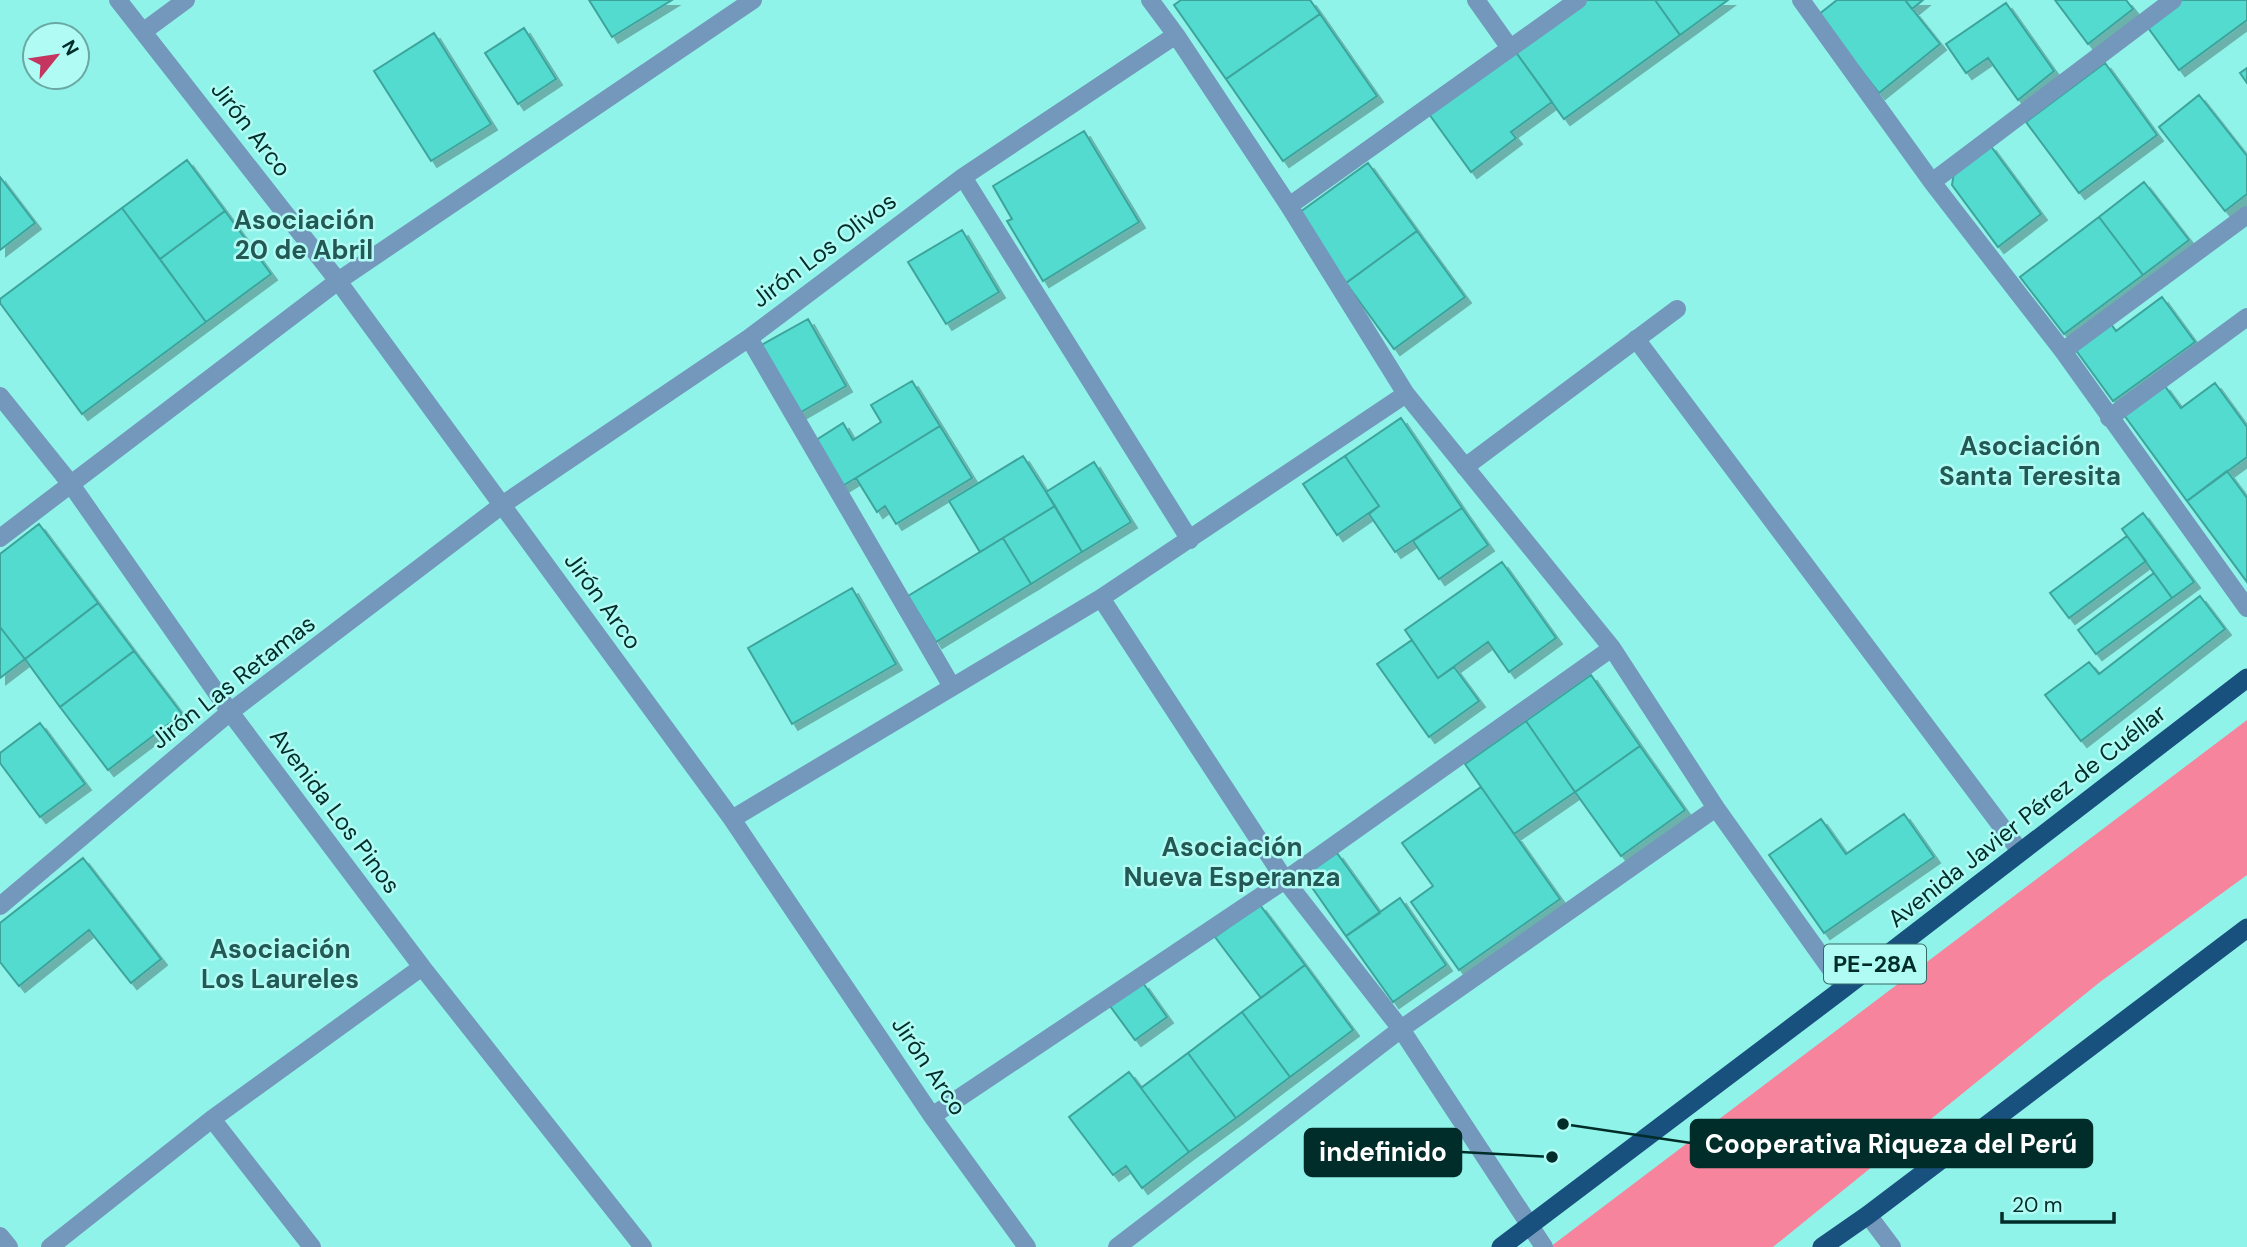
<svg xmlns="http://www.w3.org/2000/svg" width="2247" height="1247" viewBox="0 0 2247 1247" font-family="'DM Sans',sans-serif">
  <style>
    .green { fill: #f6849c }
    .building { fill: #52dbd0; stroke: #3ea49c; stroke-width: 2; filter: url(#shadow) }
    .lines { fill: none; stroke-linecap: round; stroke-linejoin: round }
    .service { stroke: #7398bb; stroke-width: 18 }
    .minor { stroke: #7398bb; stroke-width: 18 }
    .trunk { stroke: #18507e; stroke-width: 19 }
    .labels { text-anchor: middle; stroke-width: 5; stroke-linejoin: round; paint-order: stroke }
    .shield { fill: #b0fcf4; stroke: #356a66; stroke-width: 2 }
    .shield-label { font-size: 23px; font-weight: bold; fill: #002c29 }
    .street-label { font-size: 24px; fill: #002c29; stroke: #b0fcf4 }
    .neighbourhood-label { font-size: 26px; font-weight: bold; fill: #235854; stroke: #b0fcf4 }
    .leader { fill: none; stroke: #002c29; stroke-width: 2.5 }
    .callout-dot { fill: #002c29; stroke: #b0fcf4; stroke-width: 2.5 }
    .callout { fill: #002c29; stroke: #002c29; stroke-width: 2.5 }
    .callout-label { font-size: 26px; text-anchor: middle; font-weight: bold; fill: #fff }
  </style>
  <defs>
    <filter id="shadow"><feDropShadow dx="6" dy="6" stdDeviation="0" flood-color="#0004"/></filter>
  </defs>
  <rect width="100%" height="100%" fill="#90f3e9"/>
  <path class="green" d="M2247,720V875L2100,982L1773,1247H1550Z"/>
  <path class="building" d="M589,0H672L612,37Z
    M1181,0H1310L1320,14L1226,79L1174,5Z
    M1586,0H1655L1680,35L1564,119L1515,51Z
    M1655,0H1728L1680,35Z
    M1837,0H1905L1940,44L1879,93L1818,15Z
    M1905,0H1923L1912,9Z
    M2055,0H2126L2133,9L2088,44Z
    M2180,0H2247V20L2179,70L2146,25Z
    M2006,3L2054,71L2018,100L1988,58L1966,73L1946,44Z
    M1320,14L1377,96L1283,161L1226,79Z
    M524,28L556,79L518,104L485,53Z
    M434,33L491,124L431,161L374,71Z
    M1515,51L1552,102L1511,132L1516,138L1471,172L1429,114Z
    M2105,63L2157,135L2079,193L2026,122Z
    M2247,68V83L2240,73Z
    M2199,95L2247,156V194L2225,211L2159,127Z
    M1084,131L1139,222L1043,281L1007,221L1012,219L993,186Z
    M1990,145L2041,214L1998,247L1952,185L1954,172Z
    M187,160L225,211L160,259L122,208Z
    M1368,163L1417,231L1346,283L1296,215Z
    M0,177L35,223L0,250Z
    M2144,182L2189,240L2143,275L2099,217Z
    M122,208L206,322L82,414L0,303V299Z
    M225,211L271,274L206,322L160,259Z
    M2099,217L2143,275L2064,334L2020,277Z
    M962,230L999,292L946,324L908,262Z
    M1417,231L1465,297L1394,349L1346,283Z
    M2162,297L2195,342L2113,401L2075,349L2111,324L2116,331Z
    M808,319L846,386L796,415L758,347Z
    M912,381L940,426L841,487L813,442L843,423L853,440L881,422L871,405Z
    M2215,383L2247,427V457L2187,501L2124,415L2164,385L2181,408Z
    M1401,418L1462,508L1395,552L1369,514L1379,506L1345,456Z
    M940,426L972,478L896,524L885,506L877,512L856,478Z
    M1023,456L1055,506L980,552L949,501Z
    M1345,456L1379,506L1337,535L1303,484Z
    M1094,462L1131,522L1082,552L1046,492Z
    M2227,471L2247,498V582L2187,501Z
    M1055,506L1082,552L1031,584L1003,538Z
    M1462,508L1488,545L1439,579L1413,541Z
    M2143,513L2194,582L2172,598L2122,529Z
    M39,524L98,603L25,659L0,627V554Z
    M2127,536L2146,561L2069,618L2050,593Z
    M1003,538L1031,584L936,642L908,596Z
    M1502,562L1556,638L1509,672L1488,642L1438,678L1405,630Z
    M2154,573L2172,598L2096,654L2078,630Z
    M852,588L896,664L792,724L748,648Z
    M2200,596L2225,629L2081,741L2045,695L2089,662L2099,674Z
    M98,603L134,651L60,707L25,659Z
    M0,627L25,659L0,678Z
    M1412,640L1438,678L1454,667L1479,701L1429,737L1377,664Z
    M134,651L182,714L108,770L60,707Z
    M1591,675L1640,746L1575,792L1526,721Z
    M1526,721L1575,792L1514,834L1465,764Z
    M40,723L85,784L40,817L0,763V753Z
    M1640,746L1685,810L1621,856L1575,792Z
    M1481,787L1560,899L1459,970L1411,902L1433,886L1402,843Z
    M1904,814L1934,857L1824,933L1769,855L1821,819L1846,854Z
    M1337,853L1380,913L1346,936L1304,876Z
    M83,858L161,959L131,983L89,930L19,986L0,962V923Z
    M1400,898L1446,965L1393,1002L1346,936Z
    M1260,905L1305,965L1261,998L1215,937Z
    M1305,965L1353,1030L1290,1077L1242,1012Z
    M1143,983L1167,1017L1135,1040L1110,1006Z
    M1242,1012L1290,1077L1236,1118L1188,1053Z
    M1188,1053L1236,1118L1189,1152L1141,1088Z
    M1129,1072L1189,1152L1142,1188L1126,1166L1113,1175L1069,1117Z"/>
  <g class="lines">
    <path class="service" d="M1465,467L1677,309"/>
    <path class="minor" d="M118,0L338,281L732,819L932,1116L1027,1247
      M1150,0L1176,35L1289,206L1406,394L1612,648L1716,808L1844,988
      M1476,0L1510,48
      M1801,0L1932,182L2063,351L2247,608
      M144,31L186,0
      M963,177L1190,540
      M1932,182L2173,0
      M1289,206L1578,0
      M749,338L951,685
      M1636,339L2020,851
      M2063,351L2247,215
      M0,396L70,483L230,712L422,967L643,1247
      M2109,418L2247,317
      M0,538L338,281L753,0
      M1101,598L1285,880L1401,1029L1544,1247
      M732,819L1101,598L1406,394
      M0,906L230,712L502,505L749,338L963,177L1176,35
      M932,1116L1285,880L1612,648
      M212,1119L312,1247
      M1868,1215L1892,1247
      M0,1236L9,1247
      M50,1247L212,1119L422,967
      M1117,1247L1401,1029L1716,808"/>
    <path class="trunk" d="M1501,1247L1844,988L2247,678
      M1822,1247L1868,1215L2247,928"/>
  </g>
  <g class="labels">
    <rect class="shield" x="1824" y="944.5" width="102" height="39" rx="5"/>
    <g class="shield-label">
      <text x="1875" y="972">PE-28A</text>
    </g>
    <g class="street-label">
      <text transform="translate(251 129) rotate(52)" y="8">Jirón Arco</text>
      <text transform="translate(824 250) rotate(-37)" y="8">Jirón Los Olivos</text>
      <text transform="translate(603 601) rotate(54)" y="8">Jirón Arco</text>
      <text transform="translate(233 682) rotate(-38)" y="8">Jirón Las Retamas</text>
      <text transform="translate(335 811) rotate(53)" y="8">Avenida Los Pinos</text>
      <text transform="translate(2027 816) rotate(-38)" y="8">Avenida Javier Pérez de Cuéllar</text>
      <text transform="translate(929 1066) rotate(56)" y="8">Jirón Arco</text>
    </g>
    <g class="neighbourhood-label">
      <text x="304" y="229">Asociación<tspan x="304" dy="30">20 de Abril</tspan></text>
      <text x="2030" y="455">Asociación<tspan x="2030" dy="30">Santa Teresita</tspan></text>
      <text x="1232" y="856">Asociación<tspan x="1232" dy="30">Nueva Esperanza</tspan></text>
      <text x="280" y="958">Asociación<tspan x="280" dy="30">Los Laureles</tspan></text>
    </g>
  </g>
  <path class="leader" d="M1563 1124L1691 1143M1552 1157L1461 1152"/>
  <g class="callout-dot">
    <circle cx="1563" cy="1124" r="7"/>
    <circle cx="1552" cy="1157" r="7"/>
  </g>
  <g class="callout">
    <rect x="1691" y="1120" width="401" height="47" rx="7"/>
    <rect x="1305" y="1129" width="156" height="47" rx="7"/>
  </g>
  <g class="callout-label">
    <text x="1891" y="1153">Cooperativa Riqueza del Perú</text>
    <text x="1383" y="1161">indefinido</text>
  </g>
  <g transform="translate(56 56) rotate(60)"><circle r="33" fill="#b0fcf4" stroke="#6aa9a3" stroke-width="2"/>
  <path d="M0-5L12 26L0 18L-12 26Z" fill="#c43560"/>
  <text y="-10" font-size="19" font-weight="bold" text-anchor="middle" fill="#002c29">N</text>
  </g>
  <path d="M2002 1212v10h112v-10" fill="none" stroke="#002c29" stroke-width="3.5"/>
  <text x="2012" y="1212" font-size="21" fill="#002c29" stroke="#b0fcf4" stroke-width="5" paint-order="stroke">20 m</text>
</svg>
